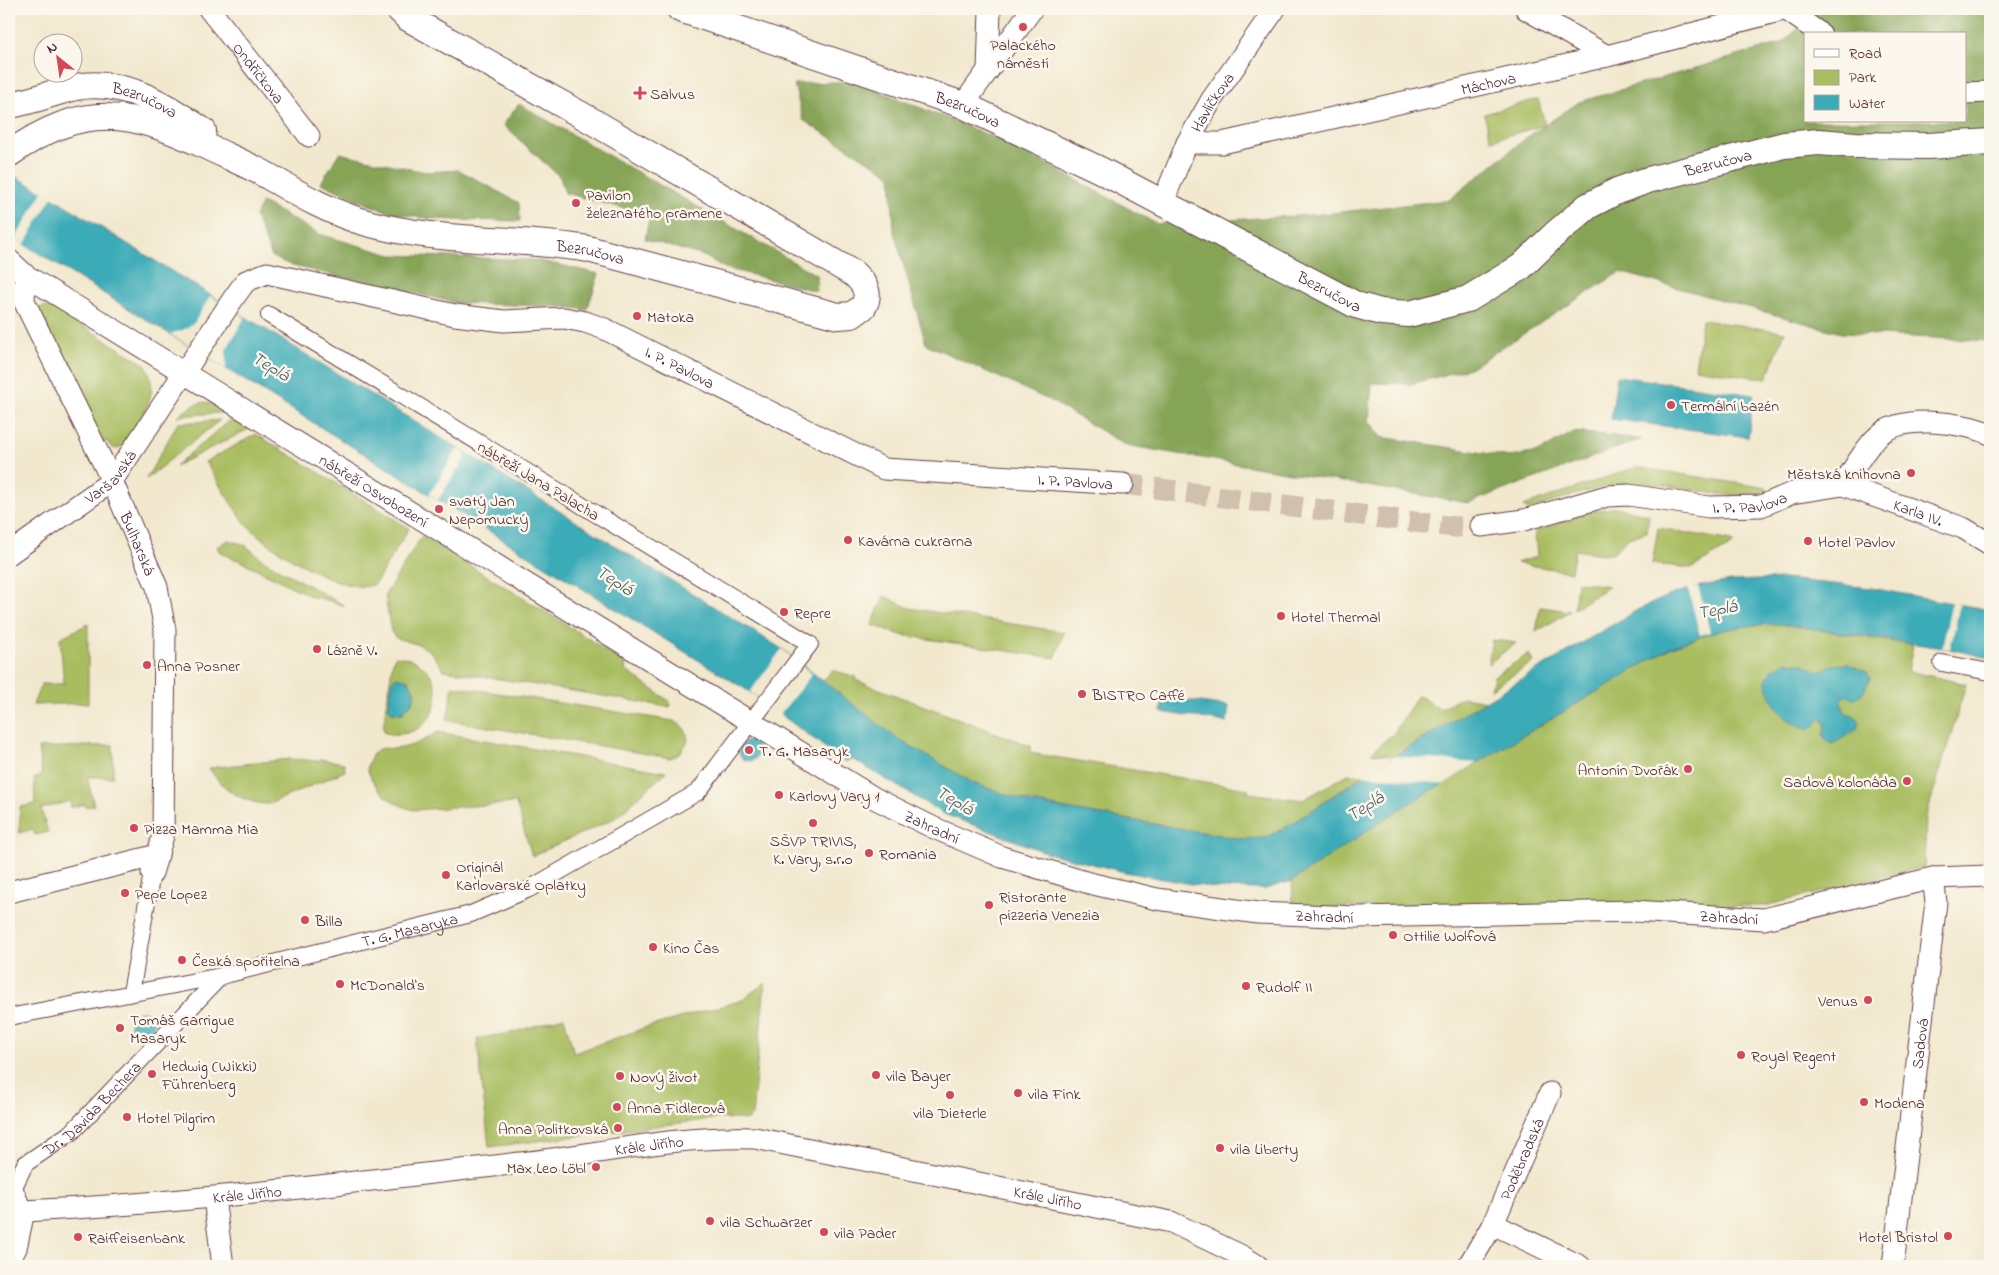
<svg xmlns="http://www.w3.org/2000/svg" width="1999" height="1275" viewBox="0 0 1999 1275" font-family="'Indie Flower',sans-serif">
  <style>
    .green { fill: #a9bd61; stroke: #7a6e46; fill-rule: evenodd }
    .forest { fill: #86a457; stroke: #686241; fill-rule: evenodd }
    .water { fill: #3babb8; stroke: #426572 }
    .pier { fill: #f1e8ce }
    .lines { fill: none; stroke-linecap: round; stroke-linejoin: round }
    .minor-tunnel { stroke: #d0c0ad; stroke-width: 21; stroke-dasharray: 21 11; stroke-linecap: butt }
    .pedestrian-casing { stroke: #633d43; stroke-width: 18 }
    .minor-casing { stroke: #633d43; stroke-width: 23 }
    .tertiary-casing { stroke: #633d43; stroke-width: 28 }
    .pedestrian { stroke: #fff; stroke-width: 16 }
    .minor { stroke: #fff; stroke-width: 21 }
    .tertiary { stroke: #fff; stroke-width: 26 }
    .poi-dot { fill: #d1495b; stroke: #fbf7ec; stroke-width: 2 }
    .labels { text-anchor: middle; stroke-width: 5; stroke-linejoin: round; paint-order: stroke }
    .poi-label { font-size: 16px; fill: #4a1f2b; stroke: #fbf7ec; text-anchor: start }
    .street-label { font-size: 16px; fill: #4a1f2b; stroke: #fbf7ec }
    .water-label { font-size: 18px; font-style: italic; fill: #445763; stroke: #fbf7ec }
  </style>
  <rect width="100%" height="100%" fill="#fbf7ec"/>
  <filter id="ink" filterUnits="userSpaceOnUse"><feTurbulence type="fractalNoise" baseFrequency=".02" numOctaves="2"/><feDisplacementMap in="SourceGraphic" scale="10" xChannelSelector="R" yChannelSelector="G"/><feConvolveMatrix kernelMatrix="1 2 1 2 8 2 1 2 1" color-interpolation-filters="sRGB"/></filter>
  <filter id="wash" filterUnits="userSpaceOnUse"><feTurbulence type="fractalNoise" baseFrequency=".0096" numOctaves="4" result="noise"/><feDisplacementMap in="SourceGraphic" scale="20" xChannelSelector="R" yChannelSelector="G"/><feGaussianBlur stdDeviation="1.12" result="paint"/><feColorMatrix in="noise" values="0 0 0 0 0 0 0 0 0 0 0 0 0 0 0 0 0 1.4 0 .05"/><feComposite in="paint" operator="in"/></filter>
  <g filter="url(#wash)">
    <rect width="100%" height="100%" fill="#f1e8ce"/>
    <path class="green" d="M1538,99L1545,125L1491,140L1484,114Z
      M50,306L146,365C162,398 139,419 122,446L116,449L111,447L107,441L103,443L34,309Z
      M1702,320L1785,332L1766,379L1695,368Z
      M204,402L217,405L231,412L178,416L194,405Z
      M236,415L255,426L175,466Z
      M220,420L146,479L178,423Z
      M256,434L409,528L375,584C347,598 267,547 248,526C231,507 219,482 205,462Z
      M1637,467L1767,488V492C1729,502 1692,487 1654,484C1610,480 1569,497 1528,510L1523,506Z
      M1615,507L1649,515L1647,532L1626,539L1613,553L1602,554L1575,550L1571,572L1516,563L1537,557L1535,532L1589,512Z
      M1658,528L1732,541L1733,544L1692,568L1652,564Z
      M422,536L575,630L626,664L625,670L669,701L671,705L670,707L444,670L430,651L420,645L396,638L391,632L385,595Z
      M228,540L245,545L263,560L345,606L317,597L316,599L237,559L236,560L220,552L217,547Z
      M1577,582L1609,586L1574,609Z
      M884,596L909,608L1064,632L1055,658L901,635L872,625Z
      M1540,607L1570,611L1536,632Z
      M88,624V703L33,705L41,684H64L60,638Z
      M1755,624H1781L1913,645L1908,671L1966,684L1926,817L1924,867L1764,906L1647,905L1293,908L1292,881L1397,811L1670,648L1710,632Z
      M1492,640L1516,643L1488,664Z
      M1529,654L1533,662L1491,689L1494,676Z
      M396,656C458,662 444,745 385,733L383,728L393,660ZM410,684L414,689V700L404,709L403,713L392,712Z
      M832,670L856,677L855,680L1031,746L1030,753L1248,789V793L1303,800L1348,774L1363,775L1290,825L1266,838L1242,839L1061,808L1003,795L973,783L895,737L812,674L824,680Z
      M453,686L674,721C684,726 687,730 688,741L678,755L670,758L447,720Z
      M1418,695L1440,709L1463,697L1486,701L1394,756L1371,753L1394,733Z
      M438,732L666,772L615,818L532,856L516,803L413,810C390,803 375,791 367,768C376,738 385,753 406,747C418,744 428,738 438,732Z
      M113,745V777H87L94,805L85,807L84,804L71,808L70,801L41,809L48,832L35,835L33,829L19,833L20,807L35,804L34,779L42,775L38,748Z
      M290,759L319,761L320,759L344,763L345,771L269,804C244,804 222,789 209,768Z
      M765,983L752,1116L748,1120L721,1118L489,1147L477,1039L514,1032L564,1017L574,1053L644,1028L740,1001Z"/>
    <path class="forest" d="M1820,9H1990V341L1841,333L1620,272L1470,368L1411,384L1372,383L1369,421L1381,437L1510,457L1538,452L1574,432L1642,439L1468,503L1125,445L1051,401L926,344L894,231L891,175L803,120L794,84L854,81L1008,143L1157,224L1313,215L1449,200L1526,138L1579,102L1782,43ZM1805,34H1965V121H1805Z
      M519,104L818,276L816,291L725,268L704,256L645,239L650,215L565,193L560,177L503,125Z
      M339,153L425,172L459,170L519,203L520,221C481,220 439,222 400,214C372,209 346,194 321,183Z
      M262,202L319,234L391,255L537,260L599,274L587,310L567,307L458,303L293,266L272,257L255,216Z"/>
    <path class="water" d="M9,173L52,197L782,649L895,737L973,783L1031,803L1242,839L1266,838L1290,825L1394,756L1637,610L1673,594L1700,586L1732,581L1784,579L1871,588L1990,610V658L1950,649L1781,624C1741,624 1707,632 1670,648L1397,811L1292,881L1265,889L1214,888L1125,872L1048,853L944,814L852,759L845,762L750,692L9,235Z
      M1617,376L1754,395L1748,437L1611,419Z
      M1786,661L1803,664L1820,672L1831,665L1848,664L1867,672L1870,679L1862,694L1852,699L1847,694L1841,699L1844,711C1851,716 1857,714 1860,723L1856,730L1833,744C1823,741 1821,733 1826,725L1821,718L1812,729C1787,726 1771,706 1766,681L1771,670Z
      M396,677L409,680L415,695L411,705L404,709L403,713L392,712L388,707L392,681Z
      M1163,697L1229,706L1227,722L1161,712Z
      M739 751a10 10 0 1 1 20 0a10 10 0 1 1-20 0Z
      M130 1023a12 12 0 1 1 24 0a12 12 0 1 1-24 0Z"/>
    <path class="pier" d="M44,190L53,195L24,245L15,239Z
      M210,296L245,317L226,350V369L170,334L183,330L194,323Z
      M458,449L467,455L438,500L429,494Z
      M1698,586L1710,632L1700,635L1688,588Z
      M1952,602L1960,604L1950,649L1942,648Z
      M782,649L812,674L779,715L750,692Z
      M1394,756L1477,763L1444,784L1363,775Z"/>
  </g>
  <g filter="url(#ink)">
    <g class="lines">
      <path class="minor-tunnel" d="M1123,484L1454,527L1481,526"/>
      <defs>
        <g id="pedestrian">
          <path d="M1942,663L1990,672"/>
          <path d="M131,993L152,873"/>
          <path id="s1" d="M9,1017L221,976L471,914L529,889L698,792L810,644L269,315"/>
          <path id="s2" d="M24,1211L14,1187L25,1164L72,1132L221,976"/>
        </g>
        <g id="minor">
          <path id="s3" d="M209,9L309,136"/>
          <path d="M1526,9L1607,56"/>
          <path d="M1785,9L1821,34"/>
          <path d="M988,71L990,9"/>
          <path d="M1965,93L1990,92"/>
          <path d="M963,105L1032,9"/>
          <path id="s4" d="M1187,143H1222L1607,56L1787,9"/>
          <path id="s5" d="M1162,204L1187,143L1212,99L1275,9"/>
          <path id="s6" d="M9,260L25,275L876,799L932,827L1002,857L1089,883L1157,899L1258,913L1358,917L1634,911L1764,919L1933,878L1990,876"/>
          <path id="s7" d="M25,275L24,301L112,481L157,587L165,630L163,836L152,873"/>
          <path d="M1843,485C1853,470 1863,451 1876,438C1899,413 1963,422 1990,434"/>
          <path id="s8" d="M1481,526L1524,520L1607,496L1629,495L1709,507L1761,506L1792,493L1843,485L1963,528L1990,544"/>
          <path id="s9" d="M9,554L112,481L235,296L246,281L267,273L455,315L504,321L564,318L585,322L605,329L884,469L1123,484"/>
          <path d="M9,892L158,855"/>
          <path d="M214,1198L223,1266"/>
          <path id="s10" d="M9,1205L24,1211C193,1203 361,1181 529,1162C604,1153 679,1135 755,1138L1171,1222L1242,1256L1258,1266"/>
          <path d="M1493,1224L1580,1266"/>
          <path d="M9,1261L16,1248L24,1211"/>
          <path id="s11" d="M1468,1266L1493,1224L1550,1093"/>
          <path id="s12" d="M1893,1266L1936,902L1933,878"/>
        </g>
        <g id="tertiary">
          <path id="s13" d="M680,9L963,105L1100,170L1356,305L1381,312L1409,314L1468,299L1521,267L1554,235L1588,206L1617,191L1648,180L1784,145L1819,142L1855,145L1928,146L1990,142"/>
          <path id="s14" d="M9,105C32,102 53,92 76,87C123,78 166,105 203,131"/>
          <path id="s15" d="M9,154C84,101 131,110 210,148C229,157 250,166 268,176C300,195 331,213 367,223C439,243 515,237 588,249L838,316L852,315L863,307C871,294 865,284 854,274L592,121L408,18L399,9"/>
        </g>
      </defs>
      <use href="#pedestrian" class="pedestrian-casing"/>
      <use href="#minor" class="minor-casing"/>
      <use href="#tertiary" class="tertiary-casing"/>
      <use href="#pedestrian" class="pedestrian"/>
      <use href="#minor" class="minor"/>
      <use href="#tertiary" class="tertiary"/>
    </g>
  </g>
  <g class="poi-dot">
    <circle cx="1023" cy="27" r="5"/>
    <path d="M637.5 85.5h5v5h5v5h-5v5h-5v-5h-5v-5h5z"/>
    <circle cx="576" cy="203" r="5"/>
    <circle cx="637" cy="316" r="5"/>
    <circle cx="1671" cy="405" r="5"/>
    <circle cx="1911" cy="473" r="5"/>
    <circle cx="439" cy="509" r="5"/>
    <circle cx="848" cy="540" r="5"/>
    <circle cx="1808" cy="541" r="5"/>
    <circle cx="784" cy="612" r="5"/>
    <circle cx="1281" cy="616" r="5"/>
    <circle cx="317" cy="649" r="5"/>
    <circle cx="147" cy="665" r="5"/>
    <circle cx="1082" cy="694" r="5"/>
    <circle cx="749" cy="750" r="5"/>
    <circle cx="1688" cy="769" r="5"/>
    <circle cx="1907" cy="781" r="5"/>
    <circle cx="779" cy="795" r="5"/>
    <circle cx="813" cy="823" r="5"/>
    <circle cx="134" cy="828" r="5"/>
    <circle cx="869" cy="853" r="5"/>
    <circle cx="446" cy="875" r="5"/>
    <circle cx="125" cy="893" r="5"/>
    <circle cx="989" cy="905" r="5"/>
    <circle cx="305" cy="920" r="5"/>
    <circle cx="1393" cy="935" r="5"/>
    <circle cx="653" cy="947" r="5"/>
    <circle cx="182" cy="960" r="5"/>
    <circle cx="340" cy="984" r="5"/>
    <circle cx="1246" cy="986" r="5"/>
    <circle cx="1868" cy="1000" r="5"/>
    <circle cx="120" cy="1028" r="5"/>
    <circle cx="1741" cy="1055" r="5"/>
    <circle cx="152" cy="1074" r="5"/>
    <circle cx="876" cy="1075" r="5"/>
    <circle cx="620" cy="1076" r="5"/>
    <circle cx="1018" cy="1093" r="5"/>
    <circle cx="950" cy="1095" r="5"/>
    <circle cx="1864" cy="1102" r="5"/>
    <circle cx="617" cy="1107" r="5"/>
    <circle cx="127" cy="1117" r="5"/>
    <circle cx="618" cy="1128" r="5"/>
    <circle cx="1220" cy="1148" r="5"/>
    <circle cx="596" cy="1167" r="5"/>
    <circle cx="710" cy="1221" r="5"/>
    <circle cx="824" cy="1232" r="5"/>
    <circle cx="1948" cy="1236" r="5"/>
    <circle cx="78" cy="1237" r="5"/>
  </g>
  <g class="labels">
    <g class="poi-label">
      <text x="1023" y="50" text-anchor="middle">Palackého<tspan x="1023" dy="18">náměstí</tspan></text>
      <text x="650" y="99">Salvus</text>
      <text x="586" y="200">Pavilon<tspan x="586" dy="18">železnatého pramene</tspan></text>
      <text x="647" y="322">Matoka</text>
      <text x="1681" y="411">Termální bazén</text>
      <text x="1901" y="479" text-anchor="end">Městská knihovna</text>
      <text x="449" y="506">svatý Jan<tspan x="449" dy="18">Nepomucký</tspan></text>
      <text x="858" y="546">Kavárna cukrarna</text>
      <text x="1818" y="547">Hotel Pavlov</text>
      <text x="794" y="618">Repre</text>
      <text x="1291" y="622">Hotel Thermal</text>
      <text x="327" y="655">Lázně V.</text>
      <text x="157" y="671">Anna Posner</text>
      <text x="1092" y="700">BISTRO Caffé</text>
      <text x="759" y="756">T. G. Masaryk</text>
      <text x="1678" y="775" text-anchor="end">Antonín Dvořák</text>
      <text x="1897" y="787" text-anchor="end">Sadová kolonáda</text>
      <text x="789" y="801">Karlovy Vary 1</text>
      <text x="144" y="834">Pizza Mamma Mia</text>
      <text x="813" y="846" text-anchor="middle">SŠVP TRIVIS,<tspan x="813" dy="18">K. Vary, s.r.o</tspan></text>
      <text x="879" y="859">Romania</text>
      <text x="456" y="872">Originál<tspan x="456" dy="18">Karlovarské Oplatky</tspan></text>
      <text x="135" y="899">Pepe Lopez</text>
      <text x="999" y="902">Ristorante<tspan x="999" dy="18">pizzeria Venezia</tspan></text>
      <text x="315" y="926">Billa</text>
      <text x="1403" y="941">Ottilie Wolfová</text>
      <text x="663" y="953">Kino Čas</text>
      <text x="192" y="966">Česká spořitelna</text>
      <text x="350" y="990">McDonald's</text>
      <text x="1256" y="992">Rudolf II</text>
      <text x="1858" y="1006" text-anchor="end">Venus</text>
      <text x="130" y="1025">Tomáš Garrigue<tspan x="130" dy="18">Masaryk</tspan></text>
      <text x="1751" y="1061">Royal Regent</text>
      <text x="162" y="1071">Hedwig (Wikki)<tspan x="162" dy="18">Führenberg</tspan></text>
      <text x="886" y="1081">vila Bayer</text>
      <text x="630" y="1082">Nový život</text>
      <text x="1028" y="1099">vila Fink</text>
      <text x="1874" y="1108">Modena</text>
      <text x="627" y="1113">Anna Fidlerová</text>
      <text x="950" y="1118" text-anchor="middle">vila Dieterle</text>
      <text x="137" y="1123">Hotel Pilgrim</text>
      <text x="608" y="1134" text-anchor="end">Anna Politkovská</text>
      <text x="1230" y="1154">vila Liberty</text>
      <text x="586" y="1173" text-anchor="end">Max Leo Löbl</text>
      <text x="720" y="1227">vila Schwarzer</text>
      <text x="834" y="1238">vila Pader</text>
      <text x="1938" y="1242" text-anchor="end">Hotel Bristol</text>
      <text x="88" y="1243">Raiffeisenbank</text>
    </g>
    <g class="street-label">
      <text dy="6" stroke="none"><textPath href="#s3" startOffset="81">Ondříčkova</textPath></text>
      <text dy="6" stroke="none"><textPath href="#s4" startOffset="308">Máchova</textPath></text>
      <text dy="6" stroke="none"><textPath href="#s14" startOffset="141">Bezručova</textPath></text>
      <text dy="6" stroke="none"><textPath href="#s5" startOffset="114">Havlíčkova</textPath></text>
      <text dy="6" stroke="none"><textPath href="#s13" startOffset="305">Bezručova</textPath></text>
      <text dy="6" stroke="none"><textPath href="#s13" startOffset="1145">Bezručova</textPath></text>
      <text dy="6" stroke="none"><textPath href="#s15" startOffset="615">Bezručova</textPath></text>
      <text dy="6" stroke="none"><textPath href="#s13" startOffset="710">Bezručova</textPath></text>
      <text dy="6" stroke="none"><textPath href="#s9" startOffset="818">I. P. Pavlova</textPath></text>
      <text dy="6" stroke="none"><textPath href="#s9" startOffset="128">Varšavská</textPath></text>
      <text transform="translate(539 480) rotate(31)" y="6">nábřeží Jana Palacha</text>
      <text dy="6" stroke="none"><textPath href="#s9" startOffset="1238">I. P. Pavlova</textPath></text>
      <text dy="6" stroke="none"><textPath href="#s6" startOffset="432">nábřeží Osvobození</textPath></text>
      <text dy="6" stroke="none"><textPath href="#s8" startOffset="274">I. P. Pavlova</textPath></text>
      <text dy="6" stroke="none"><textPath href="#s8" startOffset="450">Karla IV.</textPath></text>
      <text dy="6" stroke="none"><textPath href="#s7" startOffset="294">Bulharská</textPath></text>
      <text dy="6" stroke="none"><textPath href="#s6" startOffset="1084">Zahradní</textPath></text>
      <text dy="6" stroke="none"><textPath href="#s6" startOffset="1489">Zahradní</textPath></text>
      <text dy="6" stroke="none"><textPath href="#s6" startOffset="1894">Zahradní</textPath></text>
      <text dy="6" stroke="none"><textPath href="#s1" startOffset="410">T. G. Masaryka</textPath></text>
      <text dy="6" stroke="none"><textPath href="#s12" startOffset="224">Sadová</textPath></text>
      <text dy="6" stroke="none"><textPath href="#s2" startOffset="139">Dr. Davida Bechera</textPath></text>
      <text dy="6" stroke="none"><textPath href="#s10" startOffset="645">Krále Jiřího</textPath></text>
      <text dy="6" stroke="none"><textPath href="#s11" startOffset="120">Poděbradská</textPath></text>
      <text dy="6" stroke="none"><textPath href="#s10" startOffset="240">Krále Jiřího</textPath></text>
      <text dy="6" stroke="none"><textPath href="#s10" startOffset="1050">Krále Jiřího</textPath></text>
    </g>
    <g class="water-label">
      <text transform="translate(271 366) rotate(31)" y="6">Teplá</text>
      <text transform="translate(615 580) rotate(33)" y="6">Teplá</text>
      <text transform="translate(1717 609) rotate(-11)" y="6">Teplá</text>
      <text transform="translate(955 800) rotate(31)" y="6">Teplá</text>
      <text transform="translate(1365 806) rotate(-33)" y="6">Teplá</text>
    </g>
  </g>
  <rect width="1999" height="1275" fill="none" stroke="#fbf7ec" stroke-width="30"/>
  <rect x="1804" y="32" width="162" height="90" fill="#fbf7ec" stroke="#b4a19f"/>
  <rect x="1814" y="49" width="25" height="8" fill="#ffffff" stroke="#b4a19f"/>
  <text x="1849" y="58" font-size="15" fill="#4a1f2b">Road</text>
  <rect x="1814" y="70" width="25" height="15" fill="#a9bd61" stroke="#b4a19f"/>
  <text x="1849" y="82" font-size="15" fill="#4a1f2b">Park</text>
  <rect x="1814" y="95" width="25" height="15" fill="#3babb8" stroke="#b4a19f"/>
  <text x="1849" y="108" font-size="15" fill="#4a1f2b">Water</text>
  <g transform="translate(58 58) rotate(330)"><circle r="24" fill="#fbf7ec" stroke="#b4a19f"/>
  <path d="M0-4L9 19L0 12L-9 19Z" fill="#d1495b"/>
  <text y="-8" font-size="14" font-weight="bold" text-anchor="middle" fill="#4a1f2b">N</text>
  </g>
</svg>
